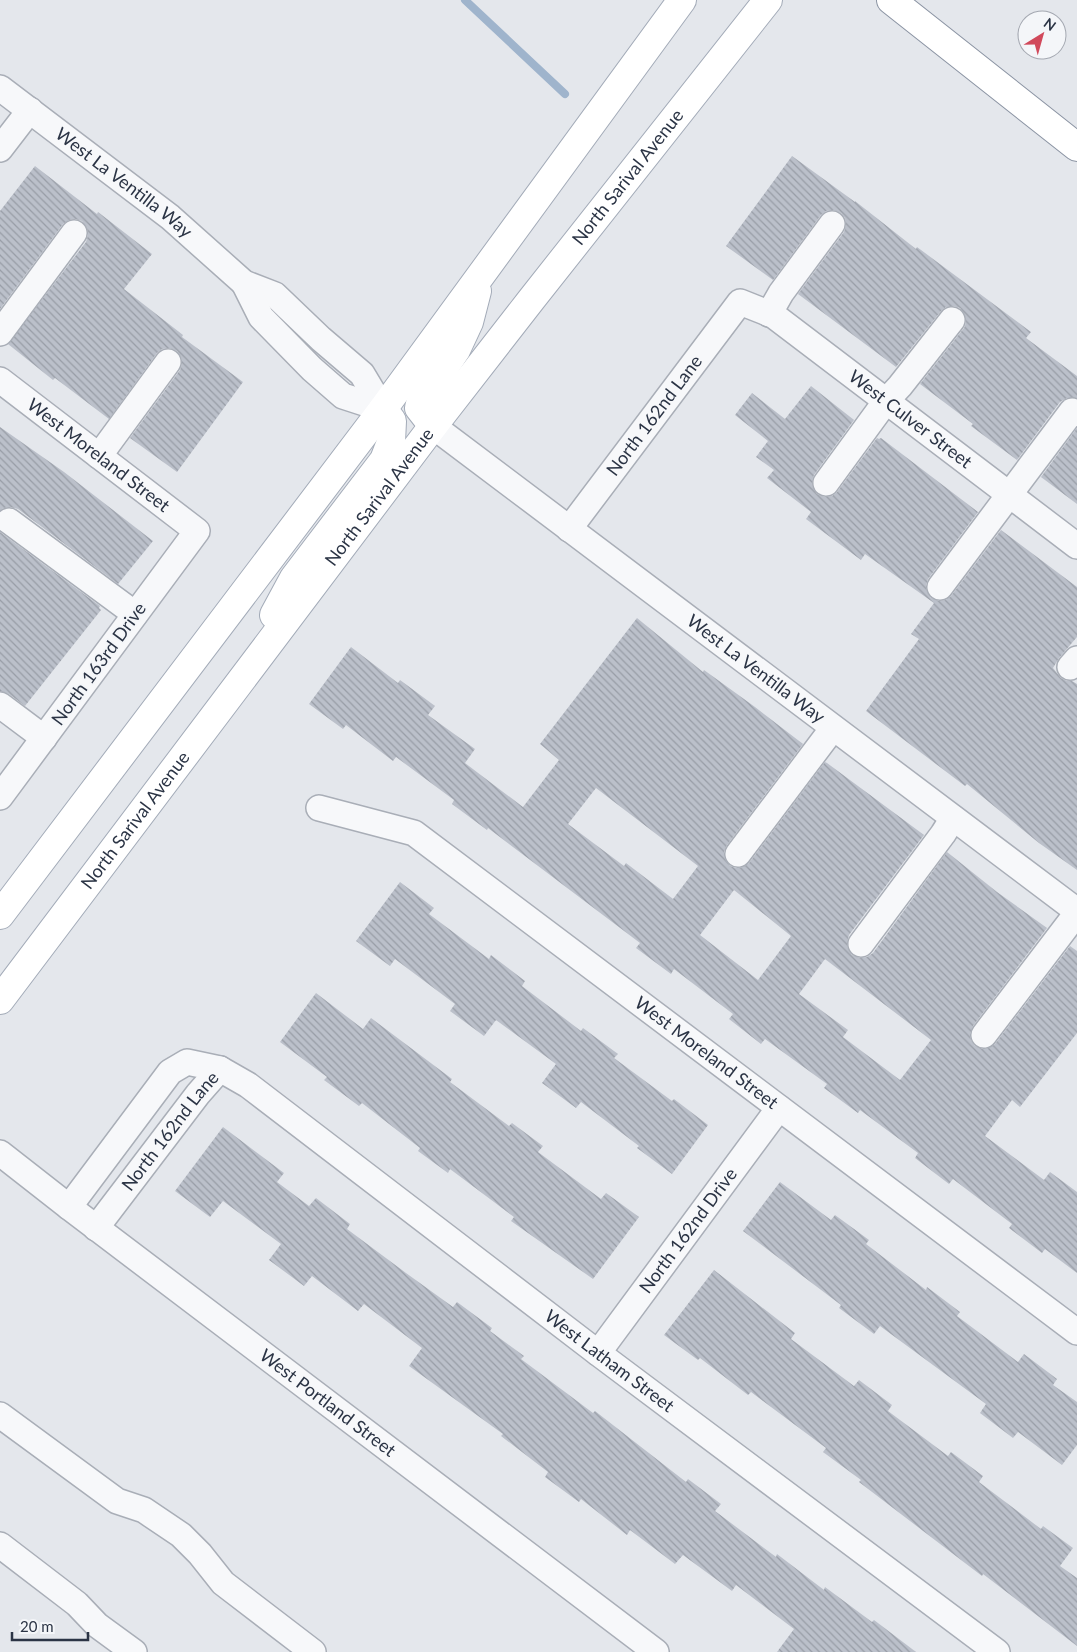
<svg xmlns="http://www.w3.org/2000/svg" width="1077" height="1652" viewBox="0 0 1077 1652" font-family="Lato,sans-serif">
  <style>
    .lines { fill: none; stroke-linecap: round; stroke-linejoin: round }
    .stream { stroke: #9fb4cc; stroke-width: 8 }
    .building { fill: url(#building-back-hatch); fill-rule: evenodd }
    .minor-casing { stroke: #a9aeb7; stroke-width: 28 }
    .major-casing { stroke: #a3abb8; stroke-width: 30 }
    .highway-casing { stroke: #8b94a3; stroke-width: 30 }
    .minor { stroke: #f7f8fa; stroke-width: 25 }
    .major { stroke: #fff; stroke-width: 28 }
    .highway { stroke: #fff; stroke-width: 28 }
    .labels { text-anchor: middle; stroke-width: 4; stroke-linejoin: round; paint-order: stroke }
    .street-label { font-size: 18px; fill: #2b3445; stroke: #f4f6f9 }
  </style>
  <defs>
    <pattern id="building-back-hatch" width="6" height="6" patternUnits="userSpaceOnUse" patternTransform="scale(1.25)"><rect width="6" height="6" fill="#bbc0ca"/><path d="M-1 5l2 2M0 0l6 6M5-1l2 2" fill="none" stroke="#989da6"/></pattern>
  </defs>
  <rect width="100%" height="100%" fill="#e4e7ec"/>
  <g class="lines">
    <path class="stream" d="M465,0L565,94"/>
  </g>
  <path class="building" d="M792,156L855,202V201L916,249L917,247L1031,332L1026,338L1077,376V398H1067L1060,402L1017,460L971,426L973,424L920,384L964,328L966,323L965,315L960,308L954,306L946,307L941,311L896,367L798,294L844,232L846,225L845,218L841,213L833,210L826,211L821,215L773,280L726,246Z
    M35,166L97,214L98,212L152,254L124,289L183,335L182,337L243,382L177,472L130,438L180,370L182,364L181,357L177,351L169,348L162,349L157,353L109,419L55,378L53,380L8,344L86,242L88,235L87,228L82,221L75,219L69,220L63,224L0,309V211Z
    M811,386L854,420L814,475L812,481L813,488L817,494L825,497L832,496L837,492L877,438L879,439L881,438L978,512L928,579L926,585L927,592L931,598L939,601L946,600L951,596L1001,530L1077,587V637L1059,658L1053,668L1061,678L1067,681H1072L1077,684V870L1039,843L967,784L965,786L866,711L919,639L911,634L934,603L865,554L861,560L806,519L811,512L767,478L774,470L756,457L768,441L735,415L752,393L785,419Z
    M0,427L64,472L153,541L118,584L18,509L10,507L4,508L0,510Z
    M1077,428V504L1041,477Z
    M0,532L100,606L99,608L101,610L25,706L9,694L0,691Z
    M637,618L703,672L704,670L755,707L803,744L727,845L724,852L725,859L730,866L736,868L743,867L749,863L825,762L827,763L924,835L849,935L847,943L848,949L852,955L860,958L867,957L873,953L947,852L997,892L1047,928L973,1026L970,1034L971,1040L975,1046L983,1049L989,1048L995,1044L1070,946L1077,951V1033L1020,1107L1012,1100L985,1136L1044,1180L1050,1172L1077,1192V1273L1045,1249L1042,1253L1009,1228L1012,1224L953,1179L949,1184L915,1158L918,1153L860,1110L858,1113L824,1088L827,1084L765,1039L761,1044L729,1019L733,1014L674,969L671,974L636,948L640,943L488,828L487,830L452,804L454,800L396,757L393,761L346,725L343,729L309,704L351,647L398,683L400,680L435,706L428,715L475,749L465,763L523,807L559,760L540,744ZM596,788L698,866L673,899L626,863L624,866L568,824ZM734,890L791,936L758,980L700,935ZM825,959L931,1040L900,1080L843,1037L848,1030L799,994Z
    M400,882L434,908L429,914L489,959L491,955L525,981L522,986L581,1031L583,1028L618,1054L614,1058L672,1101L674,1099L708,1125L672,1174L637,1148L639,1146L581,1102L576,1108L542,1083L556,1064L496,1020L484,1036L450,1011L455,1004L395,959L390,966L356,941Z
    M316,993L363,1029L371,1018L452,1079L450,1082L509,1126L512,1123L543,1146L538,1152L601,1199L606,1193L639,1217L593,1279L511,1221L514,1217L450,1169L448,1173L418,1151L420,1148L362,1103L359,1106L324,1080L327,1077L280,1042Z
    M223,1127L284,1173L277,1182L309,1206L316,1198L350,1224L347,1229L406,1273L453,1307L457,1302L492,1328L490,1331L524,1356L521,1359L593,1413L595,1411L686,1482L688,1479L721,1504L715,1511L776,1557L777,1554L824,1590L825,1587L872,1622L874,1620L916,1652H777L794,1629L736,1585L732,1591L683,1555L675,1564L630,1530L627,1535L581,1499L579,1502L545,1477L548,1472L501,1436L503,1434L409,1366L422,1348L364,1304L358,1311L312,1276L304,1286L269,1260L281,1244L223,1201L210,1217L175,1191Z
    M780,1182L831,1220L835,1215L869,1240L866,1244L926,1290L927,1287L960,1312L957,1316L1018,1362L1024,1354L1057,1379L1053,1385L1077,1402V1445L1062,1465L1018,1432L1013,1438L980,1413L986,1404L880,1326L874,1334L839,1308L841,1305L743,1231Z
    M714,1270L795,1333L791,1339L854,1386L859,1380L892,1405L888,1411L948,1456L951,1452L983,1476L979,1482L1041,1529L1043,1526L1073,1548L1060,1566L1077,1578V1646L983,1574L982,1576L859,1482L861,1480L823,1452L826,1448L751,1392L748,1395L700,1358L698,1360L664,1335Z"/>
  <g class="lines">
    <defs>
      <g id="minor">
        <path id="s1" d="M0,88L170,217L244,283L275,295L321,339L362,374L383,409"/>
        <path d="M0,149L30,110"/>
        <path d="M244,283L261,317L312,369L343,396L383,409"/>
        <path d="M769,314L781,293L832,224"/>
        <path d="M0,333L74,233"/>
        <path id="s2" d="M0,380L197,531L0,797"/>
        <path id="s3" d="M433,426L1077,911"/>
        <path d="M99,456L168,362"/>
        <path d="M826,483L886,401L900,386L952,320"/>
        <path d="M9,521L135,614"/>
        <path id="s4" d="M569,529L740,302L773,315L1077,546"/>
        <path d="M940,587L1072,411"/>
        <path d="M1070,667L1077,659"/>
        <path d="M0,705L44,738"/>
        <path id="s5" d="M319,808L414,833L1077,1332"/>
        <path d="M738,854L833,728"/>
        <path d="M861,944L943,834L953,818"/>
        <path d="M984,1035L1077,913"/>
        <path id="s6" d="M0,1153L69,1207L656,1652"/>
        <path id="s7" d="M69,1207L170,1072L187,1062L220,1069L248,1085L598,1353L997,1652"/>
        <path id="s8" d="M96,1228L198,1094L220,1069"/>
        <path id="s9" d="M598,1353L779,1108"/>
        <path d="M0,1415L117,1501L144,1510L181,1535L200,1554L223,1583L313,1652"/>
        <path d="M0,1545L77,1604L97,1625L134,1652"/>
      </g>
      <g id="major">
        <path d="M433,426L419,408L420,404L456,350L469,322L477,291"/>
        <path d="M274,615L294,578L384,460L391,442L392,421L383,409"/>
        <path d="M0,915L383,409L682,0"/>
        <path id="s10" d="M0,1000L433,426L531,300L768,0"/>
      </g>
      <path id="highway" d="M891,0L1077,147"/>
    </defs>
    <use href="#minor" class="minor-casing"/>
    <use href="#major" class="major-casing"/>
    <use href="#highway" class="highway-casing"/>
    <use href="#minor" class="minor"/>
    <use href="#major" class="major"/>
    <use href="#highway" class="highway"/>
  </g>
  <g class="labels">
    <g class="street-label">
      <text dy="6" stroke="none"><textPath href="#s10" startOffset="1035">North Sarival Avenue</textPath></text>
      <text dy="6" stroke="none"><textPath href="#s1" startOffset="156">West La Ventilla Way</textPath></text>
      <text dy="6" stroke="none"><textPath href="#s4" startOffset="142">North 162nd Lane</textPath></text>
      <text dy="6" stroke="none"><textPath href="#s4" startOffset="492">West Culver Street</textPath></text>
      <text dy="6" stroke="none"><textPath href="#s2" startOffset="124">West Moreland Street</textPath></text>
      <text dy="6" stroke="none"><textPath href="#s10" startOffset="630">North Sarival Avenue</textPath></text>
      <text transform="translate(99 664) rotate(-54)" y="6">North 163rd Drive</text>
      <text dy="6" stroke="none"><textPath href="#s3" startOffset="404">West La Ventilla Way</textPath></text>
      <text dy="6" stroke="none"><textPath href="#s10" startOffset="225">North Sarival Avenue</textPath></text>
      <text dy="6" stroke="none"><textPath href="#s5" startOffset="464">West Moreland Street</textPath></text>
      <text dy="6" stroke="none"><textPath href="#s8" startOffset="122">North 162nd Lane</textPath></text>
      <text dy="6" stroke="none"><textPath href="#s9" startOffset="152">North 162nd Drive</textPath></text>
      <text dy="6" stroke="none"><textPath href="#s7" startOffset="709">West Latham Street</textPath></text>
      <text dy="6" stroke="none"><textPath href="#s6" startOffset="412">West Portland Street</textPath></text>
    </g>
  </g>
  <g transform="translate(1042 35) rotate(37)"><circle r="24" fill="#f4f6f9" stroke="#a4a8b1"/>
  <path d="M0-4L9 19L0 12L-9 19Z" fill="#d1495b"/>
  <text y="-8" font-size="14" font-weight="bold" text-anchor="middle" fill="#2b3445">N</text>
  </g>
  <path d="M12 1632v8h76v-8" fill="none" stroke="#2b3445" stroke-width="2.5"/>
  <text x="20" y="1632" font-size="15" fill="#2b3445" stroke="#f4f6f9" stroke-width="4" paint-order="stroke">20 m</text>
</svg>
